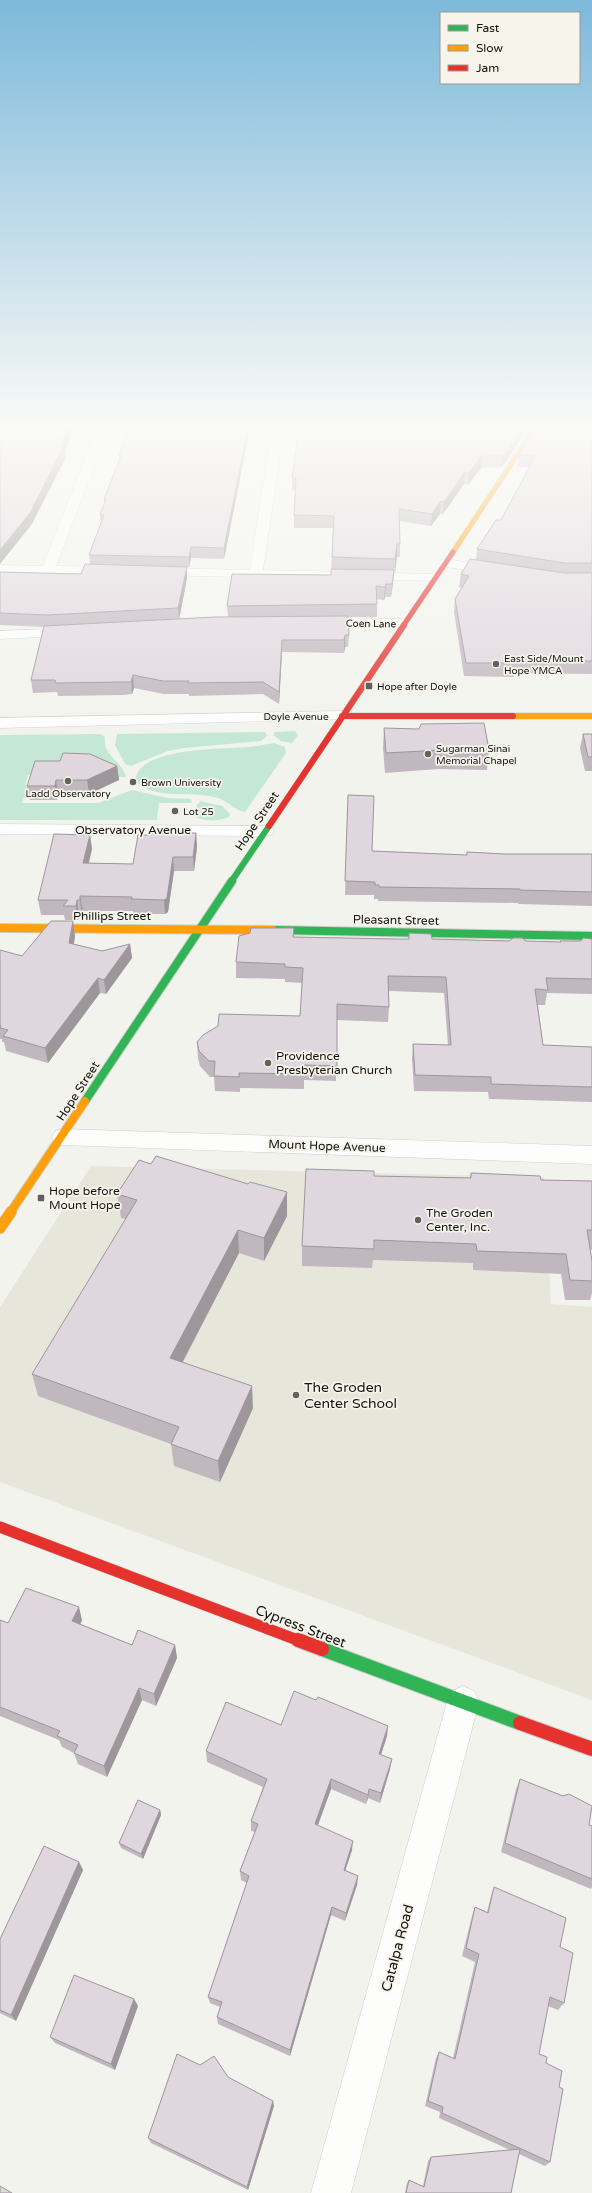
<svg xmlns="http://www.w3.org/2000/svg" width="592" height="2193" viewBox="0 0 592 2193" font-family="'Varela Round',sans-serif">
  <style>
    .built { fill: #e7e6db }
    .green { fill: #c5e8d4 }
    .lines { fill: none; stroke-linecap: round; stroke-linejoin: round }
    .street-casing { stroke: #cececa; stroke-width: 1 }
    .fast-far2-casing { stroke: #cececa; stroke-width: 7 }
    .fast-far1-casing { stroke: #cececa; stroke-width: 10 }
    .fast-casing { stroke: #cececa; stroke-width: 16 }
    .slow-far3-casing { stroke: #cececa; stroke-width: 5.5 }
    .slow-far2-casing { stroke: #cececa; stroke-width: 7 }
    .slow-far1-casing { stroke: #cececa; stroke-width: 10 }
    .slow-casing { stroke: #cececa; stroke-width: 12 }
    .jam-far3-casing { stroke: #cececa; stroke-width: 5.5 }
    .jam-far2-casing { stroke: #cececa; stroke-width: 7 }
    .jam-far1-casing { stroke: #cececa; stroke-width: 12 }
    .jam-casing { stroke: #cececa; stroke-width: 16 }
    .street { fill: #fdfdfc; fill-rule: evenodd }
    .fast-far2 { stroke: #30b455; stroke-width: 6 }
    .fast-far1 { stroke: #30b455; stroke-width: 8 }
    .fast { stroke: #30b455; stroke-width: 14 }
    .slow-far3 { stroke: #ff9f0a; stroke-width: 5 }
    .slow-far2 { stroke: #ff9f0a; stroke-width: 6 }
    .slow-far1 { stroke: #ff9f0a; stroke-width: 8 }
    .slow { stroke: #ff9f0a; stroke-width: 11 }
    .jam-far3 { stroke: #e5322d; stroke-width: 5 }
    .jam-far2 { stroke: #e5322d; stroke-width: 6 }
    .jam-far1 { stroke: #e5322d; stroke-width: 11 }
    .jam { stroke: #e5322d; stroke-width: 14 }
    .wall { fill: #c1b8bf }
    .shaded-wall { fill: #9d969b }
    .building { fill: #e0d6de; stroke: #9d969b }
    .poi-dot { fill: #61615d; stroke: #f6f4eb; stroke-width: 1.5 }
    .labels { text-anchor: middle; stroke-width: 3.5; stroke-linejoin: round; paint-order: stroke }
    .far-street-label { font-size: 10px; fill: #13130f; stroke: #f6f4eb }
    .far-poi-label { font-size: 10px; fill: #13130f; stroke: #f6f4eb; text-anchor: start }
    .street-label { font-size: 12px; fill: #13130f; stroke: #f6f4eb }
    .poi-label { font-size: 12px; fill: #13130f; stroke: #f6f4eb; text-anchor: start }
    .near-poi-label { font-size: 14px; fill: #13130f; stroke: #f6f4eb; text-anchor: start }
    .near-street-label { font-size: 14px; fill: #13130f; stroke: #f6f4eb }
  </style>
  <rect width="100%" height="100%" fill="#f3f3ee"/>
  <path class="built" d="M91,1166L544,1177L551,1304L592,1307V1700L0,1482V1307Z"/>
  <path class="green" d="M295,731L298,735L292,743L281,741L273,735L275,732Z
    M265,732L267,736L261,741L184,748L168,751L131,766L125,764L115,745L117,734Z
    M100,734L105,737C102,755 123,762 126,777L28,775L25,785H34L33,791H26L22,803H98L132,790L168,798L191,799L192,803H159L157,820H0V735Z
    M274,743L285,747L286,753L245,812C234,810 228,801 218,798C192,790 160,801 138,783L136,778C140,747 227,749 249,747C258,746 266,744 274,743Z
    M201,801L222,806L230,814L229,817C219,821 205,822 196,817L197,805Z"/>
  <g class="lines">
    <defs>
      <path id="street" d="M97,428H109L56,566L112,567L119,571L112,575L0,573V565L43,566Z
        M272,428H284L263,570L435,574L440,575L442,578L440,581L152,575L150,572L152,569L157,568L250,570Z
        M491,428H592V433H495L491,432L489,430Z
        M446,559L496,567L503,571L496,575L441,566L439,563L441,560Z
        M319,618L406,619L413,623L406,627L314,625L312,622L314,619Z
        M73,628L78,629L80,632L78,635L0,639V631Z
        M342,711L348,713L350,716L348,719L0,728V718Z
        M0,824L265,826L271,827L274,831L271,835L265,836L0,834Z
        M63,1129L592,1146V1164L63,1145L55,1143L52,1137L55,1131Z
        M463,1686L474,1691L479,1702L351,2193H311L447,1702L452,1691Z"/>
      <path id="fast-far2" d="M231,882L269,826"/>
      <path id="fast-far1" d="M273,930L592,936
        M85,1101L232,881"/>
      <path id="fast" d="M322,1649L520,1723"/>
      <path id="slow-far3" d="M453,552L535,428"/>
      <path id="slow-far2" d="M513,716H592"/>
      <path id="slow-far1" d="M0,928L273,930
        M10,1213L85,1101"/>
      <path id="slow" d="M0,1228L11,1212"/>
      <path id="jam-far3" d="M403,626L453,552"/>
      <path id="jam-far2" d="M342,716H513
        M269,826L404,625"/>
      <path id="jam-far1" d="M0,1527L300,1641"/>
      <path id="jam" d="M298,1640L322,1649
        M520,1723L592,1749"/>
    </defs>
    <use href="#street" class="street-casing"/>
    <use href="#fast-far2" class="fast-far2-casing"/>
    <use href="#fast-far1" class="fast-far1-casing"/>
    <use href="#fast" class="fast-casing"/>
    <use href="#slow-far3" class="slow-far3-casing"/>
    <use href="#slow-far2" class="slow-far2-casing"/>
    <use href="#slow-far1" class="slow-far1-casing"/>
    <use href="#slow" class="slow-casing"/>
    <use href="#jam-far3" class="jam-far3-casing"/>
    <use href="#jam-far2" class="jam-far2-casing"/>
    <use href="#jam-far1" class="jam-far1-casing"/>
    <use href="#jam" class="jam-casing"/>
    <use href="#street" class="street"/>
    <use href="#fast-far2" class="fast-far2"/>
    <use href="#fast-far1" class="fast-far1"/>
    <use href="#fast" class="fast"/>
    <use href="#slow-far3" class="slow-far3"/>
    <use href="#slow-far2" class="slow-far2"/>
    <use href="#slow-far1" class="slow-far1"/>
    <use href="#slow" class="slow"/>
    <use href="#jam-far3" class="jam-far3"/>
    <use href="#jam-far2" class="jam-far2"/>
    <use href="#jam-far1" class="jam-far1"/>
    <use href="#jam" class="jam"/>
  </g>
  <path class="wall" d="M129,428H250L224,559L191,558L189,567H187V578L179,619L228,617L227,606L331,575L333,528H294V515L296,491L292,490V478L524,434L502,467L481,468L468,485L464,484L443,514H440L431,526L400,521V557H397L395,572H394L393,583L391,597H385L384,600L377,599V617H348L349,635L348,647H345L344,653L282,652L279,704L263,694L189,696V694H164L134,688L132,694L123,695L58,696L57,692L33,693L31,680L44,627L0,625V572L81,574L90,565L89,555L101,524L100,515L104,504V499L119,460V455Z
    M592,428V674L514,673V677L464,676L454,612L455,599L462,588L459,587L461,574L476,560L477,549L501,520L530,467H517L519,455Z
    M384,728L419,729L489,750L487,770L439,769L385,773L383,748Z
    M583,734H592V771H585L580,748Z
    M117,766L119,780L89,794H58L57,800H30L27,786Z
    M348,795L372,851L466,855L467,852L505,854H592V906L518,904V903L378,901V899H374V895H345Z
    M196,833L197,847L194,871H174L168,912L165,914H133V911H83L82,915H79L78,920H65L64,915H41L38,900L90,835L92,849L89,863L133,864L149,835Z
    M409,933L432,939L560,942V941H581L592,939V994L547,993L545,1005H538L543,1045L592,1047V1102L489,1099L488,1092L414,1091L412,1059L413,1044L448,1045L444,993L389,991V1007L388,1022L337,1020L336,1081L304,1080V1089L240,1088V1092L215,1091L214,1077H210L200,1066L198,1058L197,1042L300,1016L302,983L285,982V979L236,978V962L294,937L397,939H409Z
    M75,936L74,944L102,951L130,944L132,958L106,994L100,993L48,1063L6,1051L4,1042H2V1039H0V950L22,956Z
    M471,1173L541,1180L592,1181V1250H590L592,1261V1293L590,1300H565L561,1274L473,1270V1263L373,1260L372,1268L302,1266V1246L374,1176L470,1178Z
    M117,1194L287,1216L264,1261L239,1253L183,1362L253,1408L220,1482L174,1466L171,1444L38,1396L32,1374L126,1219L121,1218Z
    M0,1620L8,1623L82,1620L80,1624L132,1645H175L177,1658L156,1706L142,1700L107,1777L78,1764L74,1753L62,1747L59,1740L0,1716Z
    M281,1725L387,1736L381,1754L390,1769L380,1803L368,1798L366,1804L331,1789L318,1825L352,1850L345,1870L358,1876L357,1885L345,1921L331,1915L290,2056L218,2024L217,2017L220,2007L210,2003L208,1997L247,1883L241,1880L240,1871L255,1832L251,1831V1821L263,1787L207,1762L206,1751Z
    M520,1779L589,1825L592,1826V1887L591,1889L501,1852L516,1789Z
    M160,1810L161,1815L143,1859L121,1848L119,1843Z
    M79,1862L83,1870L16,2021L0,2013V1939Z
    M494,1887L560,1947L564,2003L558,2010L548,2006L539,2054L546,2063L559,2087L550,2162L545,2166L519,2154L511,2193H405L407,2183L409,2180L423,2186L428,2161L431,2157L510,2150L439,2118L440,2112L425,2106L436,2058L439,2052L453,2058L475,1962L462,1956L472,1916L475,1907L487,1912L491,1896Z
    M134,1999L138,2006L115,2070L55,2043L50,2037Z
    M200,2065L228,2077L274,2106L248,2190L151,2143L148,2138Z"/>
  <path class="shaded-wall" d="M69,428H75L65,450L66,457L32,524L0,564V550L60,446Z
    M248,428H250L224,559V548Z
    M522,428H525L524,434L502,467L503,456Z
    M482,456L481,468L468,485L469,473Z
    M465,472L464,484L443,514L444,502Z
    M441,501L440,514L431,526L432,514Z
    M397,544V557L395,572V559Z
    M191,547V558L189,567V557Z
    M187,567V578L179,620L178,608Z
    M394,570L393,583L391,597L392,584Z
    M386,584L385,597L384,600L385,587Z
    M345,635V647L344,653V640Z
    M282,640V652L279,704V692Z
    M133,675L134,688L132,694L131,682Z
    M117,766L119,780L89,794L87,780Z
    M56,780L58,794L57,800L55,786Z
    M196,833L197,847L194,871L193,857Z
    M90,835L92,849L85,877L83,863Z
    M173,857L174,871L168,912L165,914L164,900Z
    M80,896L83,911L82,915L80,900Z
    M77,900L79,915L78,920L76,906Z
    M73,921L75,936L71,957L69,943Z
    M130,944L132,958L106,994L104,980Z
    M98,978L100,993L48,1063L45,1048Z
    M287,1192V1216L264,1261V1238Z
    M238,1230L239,1253L173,1380L170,1358Z
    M252,1386L253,1408L220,1482L218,1461Z
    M79,1607L82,1620L76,1634L72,1621Z
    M175,1645L177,1658L156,1706L154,1694Z
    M139,1688L142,1700L107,1777L104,1766Z
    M388,1726L387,1736L378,1764L379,1754Z
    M392,1759L390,1769L380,1803L381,1793Z
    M331,1779V1789L315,1833V1824Z
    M369,1789L368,1798L366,1804L368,1795Z
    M160,1810L161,1815L143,1859L141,1854Z
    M353,1841L352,1850L343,1878L344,1870Z
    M79,1862L83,1870L16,2021L11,2015Z
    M358,1876L357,1885L345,1921L346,1913Z
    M332,1907L331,1915L290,2056V2050Z
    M134,1999L138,2006L115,2070L111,2064Z
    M273,2101L274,2106L248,2190L247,2187Z"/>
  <path class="building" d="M0,428H69L60,446H64L30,513L0,550Z
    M129,428H248L224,548L191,547L189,557L89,555L104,515H100L106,499H104L121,456L119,455Z
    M299,428H522L503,456H482L469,473L465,472L444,502L441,501L432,514L399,509L400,544H397L395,559L332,557L334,516L294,515L296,478H292Z
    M537,428H592V563H564L477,549L496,520H501L536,455H519Z
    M470,559L564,573H592V661L515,660V663H466L455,599L469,576L461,574Z
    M85,564L187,567L178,608L47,615L0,613V572L81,574Z
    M331,569L394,570L392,584H386L385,587L376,586L377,604L227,606L232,574L331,575Z
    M348,616L349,635H345L344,640H282L279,692L263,682L188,683L189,681H163L133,675L131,682H122L56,683L55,680H31L44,626L215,617Z
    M484,723L489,750H441L386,753L384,728L419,729L421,724Z
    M583,734H592V757H588Z
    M63,753L90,754L117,766L87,780H56L55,786H27L35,761H60Z
    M348,795L374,796L372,851L467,855V852L505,854H592V892L520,890V889L379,887V885H375V882L345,881Z
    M150,833H196L193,857H173L167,898L164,900L131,899L132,897L80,896V900H77L76,906H63L68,900H38L54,834L90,835L83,863L133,864L138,835H149Z
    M51,921H73L69,943L102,951L130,944L104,980L98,978L45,1048L3,1036L8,1030L0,1028L1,1026L0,1025V950L22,956Z
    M251,928H294L293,937L397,939H409V933L431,934L432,939L509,941L513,938H522L526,941L561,942L560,941H581L583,938L592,939V979L546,978L548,990L535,989L543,1045L592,1047V1087L491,1084V1077L415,1075L413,1044L451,1045L446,977L388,976L389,1007L337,1004V1066L304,1065V1074L239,1073V1077L214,1076L215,1061H209L199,1051L197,1042L203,1035L218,1026L219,1014L300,1016L303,968L285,967V964L236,962L239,936L250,933Z
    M156,1156L248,1184L250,1182L287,1192L264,1238L238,1230L170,1358L252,1386L218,1461L171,1444L179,1427L32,1374L137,1200L117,1194L139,1160L151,1164Z
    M306,1169L374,1171V1176L471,1178V1173L540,1176L541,1180L592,1181V1230H587L592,1261V1281L570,1280L566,1254L477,1251L476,1244L374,1240V1249L302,1246Z
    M26,1588L79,1607L72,1621L132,1645L138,1630L175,1645L154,1694L139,1688L104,1766L74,1753L78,1745L57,1736L60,1731L0,1707V1620L8,1623Z
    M294,1691L316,1700L318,1697L388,1726L379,1754L392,1759L381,1793L369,1789L368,1795L331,1779L315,1824L353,1841L344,1870L358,1876L346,1913L332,1907L290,2050L217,2017L222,2002L208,1997L249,1876L240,1871L258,1824L251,1821L267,1779L206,1751L226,1702L281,1725Z
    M520,1779L563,1796L569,1794L592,1806L589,1825L592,1826V1879L505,1843Z
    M138,1800L160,1810L141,1854L119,1843Z
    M44,1846L79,1862L11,2015L0,2010V1939Z
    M494,1887L566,1918L560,1947L573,1953L564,2003L550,1997L539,2054L547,2057L546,2063L562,2071L559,2087L563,2089L550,2162L442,2113L443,2107L428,2101L439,2052L455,2059L479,1954L466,1948L475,1907L488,1913Z
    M74,1975L134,1999L111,2064L50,2037Z
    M177,2054L200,2065L214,2056L228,2077L273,2101L247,2187L148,2138Z
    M520,2149L511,2193H406L409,2180L424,2187L431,2157Z
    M0,2186L12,2193H0Z"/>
  <linearGradient id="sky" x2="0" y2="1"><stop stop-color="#7db9da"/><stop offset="0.58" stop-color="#fafaf7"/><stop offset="1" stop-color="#fafaf7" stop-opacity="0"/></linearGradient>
  <rect width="592" height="735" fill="url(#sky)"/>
  <g class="poi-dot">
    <circle cx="496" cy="664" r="4"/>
    <rect x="365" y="682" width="8" height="8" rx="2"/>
    <circle cx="428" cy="754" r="4"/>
    <circle cx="68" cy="781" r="4"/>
    <circle cx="133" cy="782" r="4"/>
    <circle cx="175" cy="811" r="4"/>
    <circle cx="268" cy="1063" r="4"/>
    <rect x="37" y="1194" width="8" height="8" rx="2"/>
    <circle cx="418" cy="1220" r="4"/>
    <circle cx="296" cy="1395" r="4"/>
  </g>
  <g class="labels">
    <g class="far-street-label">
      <text transform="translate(371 623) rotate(1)" y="4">Coen Lane</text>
      <text x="296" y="720">Doyle Avenue</text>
    </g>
    <g class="far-poi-label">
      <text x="504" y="662">East Side/Mount<tspan x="504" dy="12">Hope YMCA</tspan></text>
      <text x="377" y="690">Hope after Doyle</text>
      <text x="436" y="752">Sugarman Sinai<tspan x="436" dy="12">Memorial Chapel</tspan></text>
      <text x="141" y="786">Brown University</text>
      <text x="68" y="797" text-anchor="middle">Ladd Observatory</text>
      <text x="183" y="815">Lot 25</text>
    </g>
    <g class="street-label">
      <text transform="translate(257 821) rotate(-56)" y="4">Hope Street</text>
      <text x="133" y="834">Observatory Avenue</text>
      <text x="112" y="920">Phillips Street</text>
      <text transform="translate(396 920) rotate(1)" y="4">Pleasant Street</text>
      <text transform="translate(78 1091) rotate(-57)" y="4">Hope Street</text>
      <text transform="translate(327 1146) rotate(2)" y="4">Mount Hope Avenue</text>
    </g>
    <g class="poi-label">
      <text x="276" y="1060">Providence<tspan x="276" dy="14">Presbyterian Church</tspan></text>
      <text x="49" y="1195">Hope before<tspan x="49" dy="14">Mount Hope</tspan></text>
      <text x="426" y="1217">The Groden<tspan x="426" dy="14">Center, Inc.</tspan></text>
    </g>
    <g class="near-poi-label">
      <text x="304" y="1392">The Groden<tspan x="304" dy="16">Center School</tspan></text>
    </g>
    <g class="near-street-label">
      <text transform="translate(301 1626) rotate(21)" y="5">Cypress Street</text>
      <text transform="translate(397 1948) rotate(-75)" y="5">Catalpa Road</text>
    </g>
  </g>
  <rect x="440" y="12" width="140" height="72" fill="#f6f4eb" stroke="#9b9a93"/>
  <rect x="448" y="25" width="20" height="6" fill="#30b455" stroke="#9b9a93"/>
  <text x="476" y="32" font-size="12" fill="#13130f">Fast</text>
  <rect x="448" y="45" width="20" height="6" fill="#ff9f0a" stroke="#9b9a93"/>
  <text x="476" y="52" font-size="12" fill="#13130f">Slow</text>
  <rect x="448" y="65" width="20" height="6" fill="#e5322d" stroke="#9b9a93"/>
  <text x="476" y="72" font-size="12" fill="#13130f">Jam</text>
</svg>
